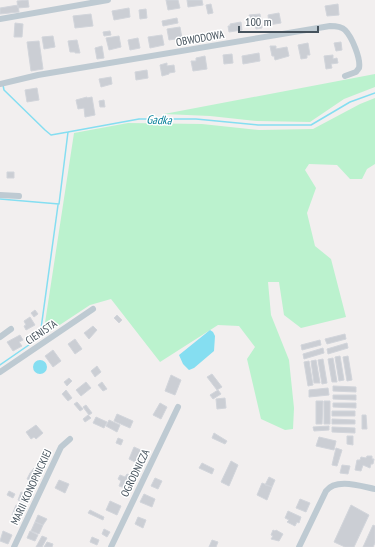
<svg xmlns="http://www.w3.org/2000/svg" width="375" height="547" viewBox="0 0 375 547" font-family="'PT Sans Narrow',sans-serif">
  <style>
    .green { fill: #bbf2ce }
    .water { fill: #85def1 }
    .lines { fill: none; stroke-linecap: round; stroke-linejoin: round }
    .stream { stroke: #85def1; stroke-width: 1.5 }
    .building { fill: #cbced4; stroke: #d2d5db }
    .minor { stroke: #becad2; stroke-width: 6 }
    .labels { text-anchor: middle; stroke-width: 3; stroke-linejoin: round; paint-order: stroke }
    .street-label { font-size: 11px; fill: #46535d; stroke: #fff }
    .water-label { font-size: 12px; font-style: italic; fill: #06809a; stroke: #fff }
  </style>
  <rect width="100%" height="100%" fill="#f2efef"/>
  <path class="green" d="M375,74V87L344,99L310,122L257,121L210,116L164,114Z
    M375,98V164L367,169L362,179H350L337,165L309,164L305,170L316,188L307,213L315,246L331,259L346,317L301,328L284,315L279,282H268L271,315L289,360L294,408L293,429L285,430L261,419L247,359L255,347L239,326L218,325L160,362L111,299L90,305L43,336L74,133L128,123L202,124L259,130L313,129L360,104Z"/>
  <path class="water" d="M210,330L213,332L215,336L214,351L194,368L189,370L183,364L179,355Z
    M33 367a7 7 0 1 1 14 0a7 7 0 1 1-14 0Z"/>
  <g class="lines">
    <path class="stream" d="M3,85L4,90L45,130L51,135L68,132
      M0,199L59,204L68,132L139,119H196L258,125H311L350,102L375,93
      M0,365L36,340L40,336L58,205"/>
  </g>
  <path class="building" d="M28,0L29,7L18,8L17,1Z
    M166,0H178L180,8L168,10Z
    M187,0H202L203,5L188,7Z
    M211,4L213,13L208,14L206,5Z
    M338,4L339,15L327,16L325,6Z
    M18,5L19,12L0,14V8Z
    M129,8L130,17L114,20L112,11Z
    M146,9L147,18L140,19L139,10Z
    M279,13L281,23L269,25L268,15Z
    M91,14L93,26L75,28L73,16Z
    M260,14L262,28L256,29L255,23L249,24L248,18H250L249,15Z
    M177,18L178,23L163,26L162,21Z
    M241,22L242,30L229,32L228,26H230V24Z
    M15,23L23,24L22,37H14Z
    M180,27L182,38L169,40L167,29Z
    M110,31L111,35L104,36L103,32Z
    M162,35L164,45L150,48L148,37Z
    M53,36L55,47L44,49L42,37Z
    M119,36L121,47L109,50L106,38Z
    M138,38L140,48L130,50L128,40Z
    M77,40L80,53H75V52H70L68,41Z
    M39,41L43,69L31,71L27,42Z
    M341,42L342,50L336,51L334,43Z
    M308,43L310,55H307V58L301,59L298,45Z
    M102,46L104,58L97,59L95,48Z
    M270,46H276V49L287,47L289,56L275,60L274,56H272Z
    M259,53L260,61L243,64L242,56Z
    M232,54L233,63L224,64L223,55Z
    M333,55V59L337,58L338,63L331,64L332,68L326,69L324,56Z
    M205,56L207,69L193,71L191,61H196V58Z
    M167,63V66L174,65L175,72L169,73V74L162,76L160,65Z
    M147,70L148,78L136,80L135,72Z
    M111,77L112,84L101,87L99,79Z
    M37,88L39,100L27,102L25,90Z
    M87,97V98L92,97L95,115L85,117L84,108L78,109L76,100Z
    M104,100L105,107H100L99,101Z
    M7,172H14V178H7Z
    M35,310L38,314L34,317L31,313Z
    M117,315L122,320L119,323L114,318Z
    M30,317L35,325L26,330L24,326L26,325L24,321Z
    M93,326L97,330L89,339L84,333Z
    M345,334L346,339L327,344L325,339Z
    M20,335L23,340L19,342L22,346L13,351L7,342Z
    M75,339L82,349L75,354L68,344Z
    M320,340L321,345L302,350L301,345Z
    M347,343L348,348L328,354L327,349Z
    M323,348L324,353L304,359L303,354Z
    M53,350L61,361L53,367L45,356Z
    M340,356L344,380L339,381L335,357Z
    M348,356L352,380L347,381L343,357Z
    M333,358L337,382H332L328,359Z
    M323,359L327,383L322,384L318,360Z
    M316,360L320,383H314L311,361Z
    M309,361L313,385L308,386L304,362Z
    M97,366L101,372L95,377L91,371Z
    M212,374L222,387L217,390L207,377Z
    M171,375L181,380L175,395L165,391Z
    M69,378L72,381L67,386L64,382Z
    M86,382L91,388L81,396L76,390Z
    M102,382L107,389L103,391L98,385Z
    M333,386L356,387V392L333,391Z
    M328,388L329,395L309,397V390Z
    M66,390L72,398L68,401L62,394Z
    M218,390L221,394L213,399L210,395Z
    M333,395H356V400L333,399Z
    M225,398L226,408L217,409L216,399Z
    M316,401H323L322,424H316Z
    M324,401H330V424H324Z
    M77,402L83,409L80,411L74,404Z
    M160,403L167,407L161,419L153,415Z
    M333,403H356V408L333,407Z
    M86,405L92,413L89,415L83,407Z
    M332,411H355V416H332Z
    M117,414L133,421L130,428L114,421Z
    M88,415L91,418L85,422L83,419Z
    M362,415H366L367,429H362Z
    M96,417L107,422L104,428L93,423Z
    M332,419L355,420V424H332Z
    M109,420L120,425L117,432L106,426Z
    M36,425L43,433L36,439L34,437L31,439L26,432Z
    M329,426V430L314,431L313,427Z
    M332,427L355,428V433L332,432Z
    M214,433L227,441L225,444L212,438Z
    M347,436H353V445L347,444Z
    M319,437L336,441L334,450L316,446Z
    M118,438L123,440L121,445L116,443Z
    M134,447L143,451L137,463L129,459Z
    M336,448L342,450L337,466L332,465Z
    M367,456H372V459H374L373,464H371L370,468L363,465L361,471L355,470L357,460H360L361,457L366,458Z
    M231,461L238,465L229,486L221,482Z
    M202,463L214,469L212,474L199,468Z
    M342,465L350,466L348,474L340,473Z
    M34,468L39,471L37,476L30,473Z
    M30,473L37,476L35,483L27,479Z
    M127,474L132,476L128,489L119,486L121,481L118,479L120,475L125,477Z
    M269,477L275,480L272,487L265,485Z
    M155,478L162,481L158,489L151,486Z
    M59,480L69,484L65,493L55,488Z
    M262,483L272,487L267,500L257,495Z
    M9,491L15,494L13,498L7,495Z
    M21,492L30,495L26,503L18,500Z
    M144,494L155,499L152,507L140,502Z
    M300,499L310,503L306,512L296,508Z
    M110,501L121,506L117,515L106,510Z
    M16,505L24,508L19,518L12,515Z
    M351,505L369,515L354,547H345L334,542Z
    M90,510L104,517L103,520L88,513Z
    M288,511L301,517L299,523L297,522L295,526L287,522L289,520L285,518Z
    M38,515L47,519L43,525L35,522Z
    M138,517L146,520L143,528L135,524Z
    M35,522L43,525L39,534L31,531Z
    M373,525L375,526V543L373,547H363Z
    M104,529L110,532L107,537L102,534Z
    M273,530L275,531L276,530L283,534L279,541L271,539L273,536L271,535Z
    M3,531L12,535L8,544L0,541Z
    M30,531L38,535L35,541L27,538Z
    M42,536L47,538L42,547H36Z
    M92,537L99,540L97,545L90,542Z
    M212,540L218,542L216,547H209Z
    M47,542L53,544L52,547H44Z"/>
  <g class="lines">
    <path class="minor" d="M0,19L108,0
      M0,84L38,75L330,26C335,26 341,26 345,30C352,37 361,59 359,68L356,72L345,76
      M0,195L19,196
      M0,337L11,329
      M0,372L93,309
      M14,547L61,447L70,439
      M111,547L178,407
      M299,547L326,491C336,478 360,486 375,489"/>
  </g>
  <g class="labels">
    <g class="street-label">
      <text transform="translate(200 38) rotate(-10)" y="4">OBWODOWA</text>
      <text transform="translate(41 332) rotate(-34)" y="4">CIENISTA</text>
      <text transform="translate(135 473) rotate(-64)" y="4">OGRODNICZA</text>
      <text transform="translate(31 487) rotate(-65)" y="4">MARII KONOPNICKIEJ</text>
    </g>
    <g class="water-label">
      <text transform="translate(159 120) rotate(2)" y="4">Gadka</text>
    </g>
  </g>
  <path d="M239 26v6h79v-6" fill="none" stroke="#46535d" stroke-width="2"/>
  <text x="245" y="26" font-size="12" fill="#46535d" stroke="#ffffff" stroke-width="3" paint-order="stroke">100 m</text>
</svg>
